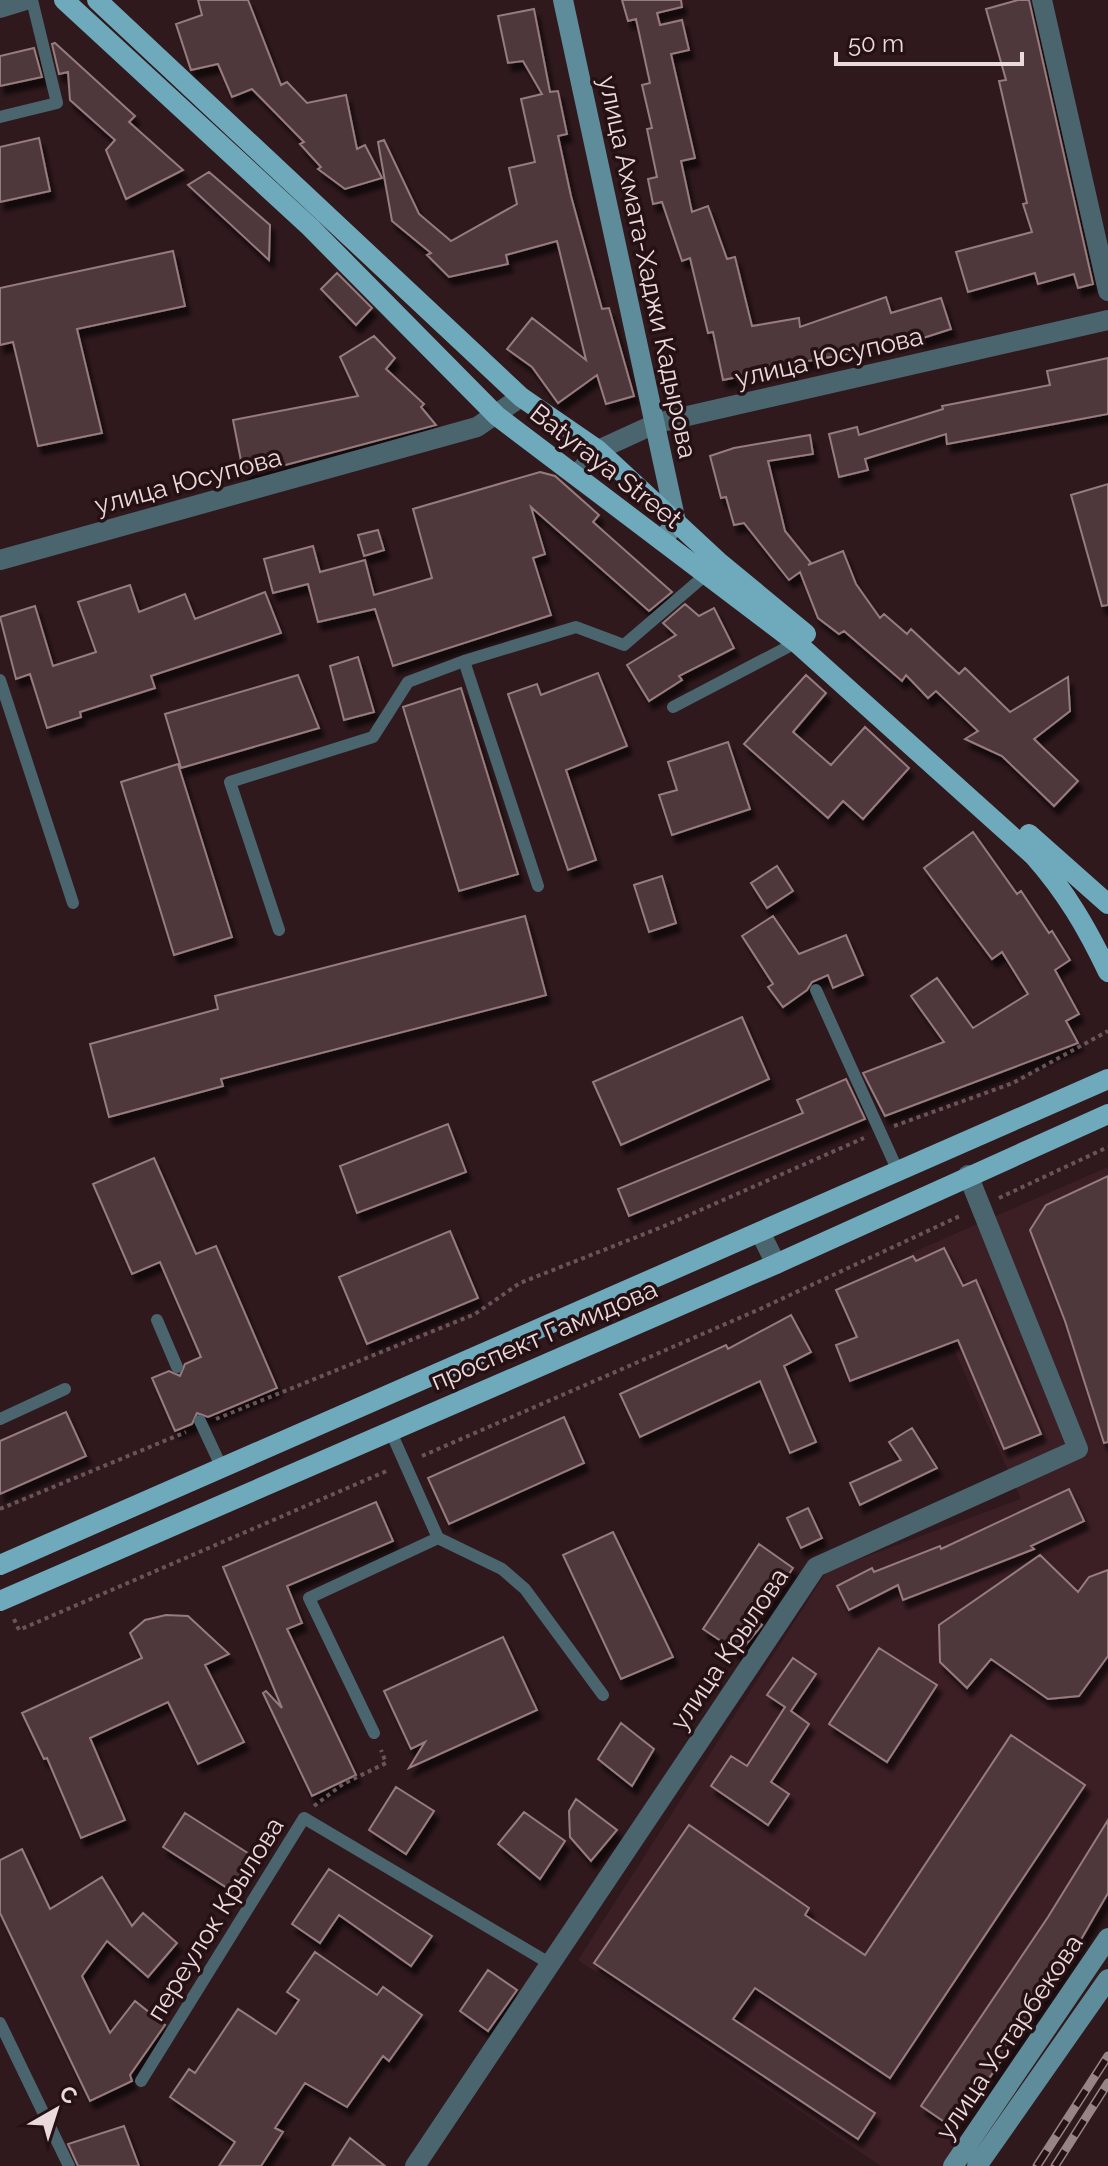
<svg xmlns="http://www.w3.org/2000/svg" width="1108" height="2166" viewBox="0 0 1108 2166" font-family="Raleway,sans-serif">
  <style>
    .built { fill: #3c1f25 }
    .building { fill: #50373b; stroke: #977b7e; stroke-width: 2; filter: url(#shadow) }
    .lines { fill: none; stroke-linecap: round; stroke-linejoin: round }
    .path { stroke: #695558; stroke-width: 4; stroke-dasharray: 4 4; stroke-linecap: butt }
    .service { stroke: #4a656e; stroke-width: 12 }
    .minor { stroke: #4a656e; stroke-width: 20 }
    .tertiary { stroke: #4a656e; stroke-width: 20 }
    .secondary { stroke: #5f8c9a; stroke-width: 20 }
    .primary { stroke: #6faabc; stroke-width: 20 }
    .rail-casing { stroke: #978487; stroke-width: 9 }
    .rail { stroke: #251014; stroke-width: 6; stroke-dasharray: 18; stroke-linecap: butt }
    .labels { text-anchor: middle; stroke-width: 7; stroke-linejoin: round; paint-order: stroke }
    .street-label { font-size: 26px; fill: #eadadc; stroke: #251014 }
  </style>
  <defs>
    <filter id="shadow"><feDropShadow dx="4.5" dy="8" stdDeviation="2" flood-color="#0009"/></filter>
  </defs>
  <rect width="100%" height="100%" fill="#2f191d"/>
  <path class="built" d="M1108,1167V1902L943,2166H881L578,1960L827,1571L1021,1499L911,1253Z"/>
  <path class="building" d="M198,0H248L281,85L287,82L307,103L346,95L357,149L365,145L382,178L345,189L318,169L321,167L300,144L304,142L252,89L232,97L218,64L191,70L176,24L202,15Z
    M622,0H681L682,7L657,13L660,25L682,20L689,50L671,54L695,158L681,161L692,212L708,206L727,259L735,257L752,326L799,318L800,327L886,297L891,313L941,298L951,329L920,339L918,332L853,353L763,369V372L723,380L713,332L708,333L690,258L682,261L662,202L653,204L648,179L657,177L647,129L652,128L642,85L650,83L636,19L628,21Z
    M1018,0H1029L1093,284L1078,288L1074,274L1038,284L1035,273L968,292L956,252L1032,232L1023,204L1027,203L999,81L1006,80L986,9Z
    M534,9L550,92L558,91L567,134L558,136L571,196L602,309L609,308L634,396L606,404L597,375L558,403L532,367L507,349L532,318L586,360L557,241L506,255L508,264L449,277L427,255L431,253L392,221L378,142L384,140L419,214L451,241L517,204L509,168L535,162L521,99L542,94L523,61L508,63L498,16Z
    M55,43L135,116L129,122L183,170L126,199L106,150L115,140L70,100L68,72L59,74L52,44Z
    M34,48L42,77L0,86V56Z
    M39,138L50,191L0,202V147Z
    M209,172L270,225L269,260L188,185Z
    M173,251L185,306L77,329L102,433L38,446L13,342L0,345V288Z
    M337,273L372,308L356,325L321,289Z
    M374,336L395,358L386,369L424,404L421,407L436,425L244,476L233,420L358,396L340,357Z
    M1108,358V414L947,444L946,434L865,459L868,470L839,477L829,434L857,427L859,435L943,409L942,406L1050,385L1047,371Z
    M810,435L813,454L768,461L785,531L811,563L808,565L843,551L856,584L880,618L884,614L907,634L911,629L959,674L965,668L1010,712L1068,677L1070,711L1034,739L1078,781L1054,806L1002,756L965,739L978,731L936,691L928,698L906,675L902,681L844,631L839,634L818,618L800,572L789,580L744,523L734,525L726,497L721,498L710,456L734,448Z
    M540,472L555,476L599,515L593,522L672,592L649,611L531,507L545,554L533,558L551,615L393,666L375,609L318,622L308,584L273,593L264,559L313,546L320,572L365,560L374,595L432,578L413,509Z
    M1108,484V605L1102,606L1071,495Z
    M378,530L384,550L364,556L358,535Z
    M130,585L139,612L185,594L195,619L265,592L281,633L151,676L155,688L80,712L81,717L47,728L30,674L16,679L0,617L35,606L53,666L96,652L78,602Z
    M685,604L699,616L714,608L734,648L679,676L682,680L649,701L627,665L676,635L663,623Z
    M358,657L374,712L344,720L330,666Z
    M598,673L627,746L566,770L596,860L568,870L508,694L537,684L541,695Z
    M298,675L319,728L181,768L165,714Z
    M806,675L826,693L793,732L831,765L865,727L909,768L863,819L843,801L828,818L744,744Z
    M461,688L518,874L459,891L403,707Z
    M728,742L750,809L672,835L659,795L677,790L668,762Z
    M178,764L232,937L174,955L121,782Z
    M973,832L1017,894L1021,891L1049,933L1052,931L1070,960L1055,970L1079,1014L1066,1021L1078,1043L885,1116L863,1073L944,1042L911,996L937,978L973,1028L1028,994L1002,952L992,959L924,868Z
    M777,866L793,891L767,908L751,883Z
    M662,876L676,923L649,932L634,885Z
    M525,916L546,995L221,1079L223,1086L109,1117L90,1044L218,1009L215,996Z
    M773,916L799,954L846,935L863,975L833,988L828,975L812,982L807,990L783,1007L768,987L773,984L742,936Z
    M742,1017L769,1079L621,1145L593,1082Z
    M846,1079L865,1119L629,1216L618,1189L803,1113L797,1100Z
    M448,1124L466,1172L357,1213L340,1166Z
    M154,1158L196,1254L216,1246L277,1388L208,1417L197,1413L192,1424L175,1431L152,1378L169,1371L180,1376L185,1364L201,1357L160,1262L132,1274L93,1184Z
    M1108,1176V1442L1104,1443L1065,1321L1030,1230L1046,1205Z
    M450,1231L478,1298L367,1344L339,1277Z
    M944,1248L963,1286L976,1280L1041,1434L1004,1449L958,1340L850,1381L836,1345L857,1337L836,1290L913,1256L916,1261Z
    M791,1315L811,1352L784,1366L816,1442L790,1453L760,1381L640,1437L620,1394L726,1345L728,1349Z
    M66,1412L86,1456L0,1494V1441Z
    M564,1417L584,1463L449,1524L428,1478Z
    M912,1428L937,1468L860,1505L850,1483L901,1460L889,1442Z
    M1069,1489L1084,1521L1031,1546L1034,1549L903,1600L898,1585L849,1610L837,1586L872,1568L874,1572L940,1546L941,1549Z
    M376,1502L393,1541L287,1586L302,1623L287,1629L356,1775L312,1796L263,1693L266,1691L282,1708L223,1567Z
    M808,1508L822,1538L801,1548L787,1518Z
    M613,1532L673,1657L621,1679L563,1555Z
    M759,1544L793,1568L757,1621L762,1625L739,1653L703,1629Z
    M1040,1555L1078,1592L1089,1577L1108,1570V1656L1079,1696L1048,1699L991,1659L967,1688L940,1662L939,1625Z
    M166,1615L188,1616L229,1654L205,1665L244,1742L198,1764L168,1702L90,1738L125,1820L81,1838L47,1758L44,1759L22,1713L142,1658L130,1633L145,1620Z
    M503,1637L537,1710L409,1768L425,1742L411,1749L384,1691Z
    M879,1648L937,1685L887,1762L829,1724Z
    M793,1658L816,1674L791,1711L809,1724L771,1782L789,1794L768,1825L711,1786L731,1756L747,1766L785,1707L767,1695Z
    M621,1723L654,1749L632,1786L598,1759Z
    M1011,1735L1085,1785L890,2078L755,1988L733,2019L875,2113L858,2139L594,1963L689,1825L809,1908L805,1915L865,1955Z
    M396,1787L434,1811L406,1854L369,1830Z
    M576,1799L617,1830L591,1861L570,1837L569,1811Z
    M524,1812L565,1841L540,1879L498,1844Z
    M185,1813L254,1857L232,1891L163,1847Z
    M1108,1820V1893L1072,1955L955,2129L921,2106L1048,1917Z
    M22,1849L50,1909L102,1877L132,1926L143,1913L177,1943L148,1977L107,1941L82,1976L110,2033L135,2001L165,2025L130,2075L132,2081L90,2101L0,1913V1860Z
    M329,1869L432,1936L411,1966L339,1915L320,1943L292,1924Z
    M315,1952L377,1995L383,1987L422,2015L389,2061L383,2056L347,2107L305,2083L275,2128L283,2132L261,2166H219L235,2142L170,2097L189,2069L195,2073L238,2009L276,2034L299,2000L287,1992Z
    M488,1970L517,1990L488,2031L460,2011Z
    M124,2126L139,2166H78L68,2144Z
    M350,2138L385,2166H332Z"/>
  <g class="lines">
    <path class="path" d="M894,1126L1013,1083L1108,1031
      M999,1198L1108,1147
      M216,1419L475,1314L520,1283L662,1227L864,1138
      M422,1456L760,1309L962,1215
      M0,1509L186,1432
      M14,1619L19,1630L389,1470
      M314,1806L343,1784L386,1763L381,1750"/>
    <path class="service" d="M0,117L57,103L32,0
      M464,661L538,886
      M0,680L73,903
      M673,707L801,640
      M279,930L230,782L373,737L408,682L464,661L576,627L624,645L709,572
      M816,990L897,1169
      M157,1320L177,1367
      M0,1419L65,1389
      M200,1421L221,1466
      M390,1430L438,1538L502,1569L525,1589L603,1695
      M374,1733L309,1598L438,1538
      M0,2023L69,2166
      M141,2081L304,1818L549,1963"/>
    <path class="minor" d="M0,8L26,0
      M577,475L598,450L657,423L1108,320
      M0,560L477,427L521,397
      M760,1232L776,1264
      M415,2166L816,1567L1078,1449L968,1175"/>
    <path class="tertiary" d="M1042,0L1108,291"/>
    <path class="secondary" d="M563,0L676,522L662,541
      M953,2166L1108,1938
      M977,2166L1108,1979"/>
    <path class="primary" d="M64,0L310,227L497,416L798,644L1034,856C1066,892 1087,928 1108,972
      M97,0L521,397L598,450L720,563L806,634
      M1029,834L1108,904
      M0,1565L1108,1079
      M0,1601L776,1264L1108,1114"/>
    <defs>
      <path id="rail" d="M1037,2166L1108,2056
        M1055,2166L1108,2083"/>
    </defs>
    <use href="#rail" class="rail-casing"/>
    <use href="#rail" class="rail"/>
  </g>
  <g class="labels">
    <g class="street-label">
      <text transform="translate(648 267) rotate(78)" y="9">улица Ахмата-Хаджи Кадырова</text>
      <text transform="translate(829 357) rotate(-13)" y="9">улица Юсупова</text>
      <text transform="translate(606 466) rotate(38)" y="9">Batyraya Street</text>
      <text transform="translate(188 481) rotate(-15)" y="9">улица Юсупова</text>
      <text transform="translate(544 1335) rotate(-23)" y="9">проспект Гамидова</text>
      <text transform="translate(729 1649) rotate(-56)" y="9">улица Крылова</text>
      <text transform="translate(215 1919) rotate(-58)" y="9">переулок Крылова</text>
      <text transform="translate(1009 2037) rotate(-56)" y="9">улица Устарбекова</text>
    </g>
  </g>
  <g transform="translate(56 2110) rotate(39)" stroke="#251014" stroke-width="6" paint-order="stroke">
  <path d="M0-6L14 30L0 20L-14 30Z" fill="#eadadc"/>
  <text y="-12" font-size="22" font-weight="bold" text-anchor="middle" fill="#eadadc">С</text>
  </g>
  <path d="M836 52v12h186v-12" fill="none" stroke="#eadadc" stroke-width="4"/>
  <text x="848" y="52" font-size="24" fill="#eadadc" stroke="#251014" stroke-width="6" paint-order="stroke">50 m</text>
</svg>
